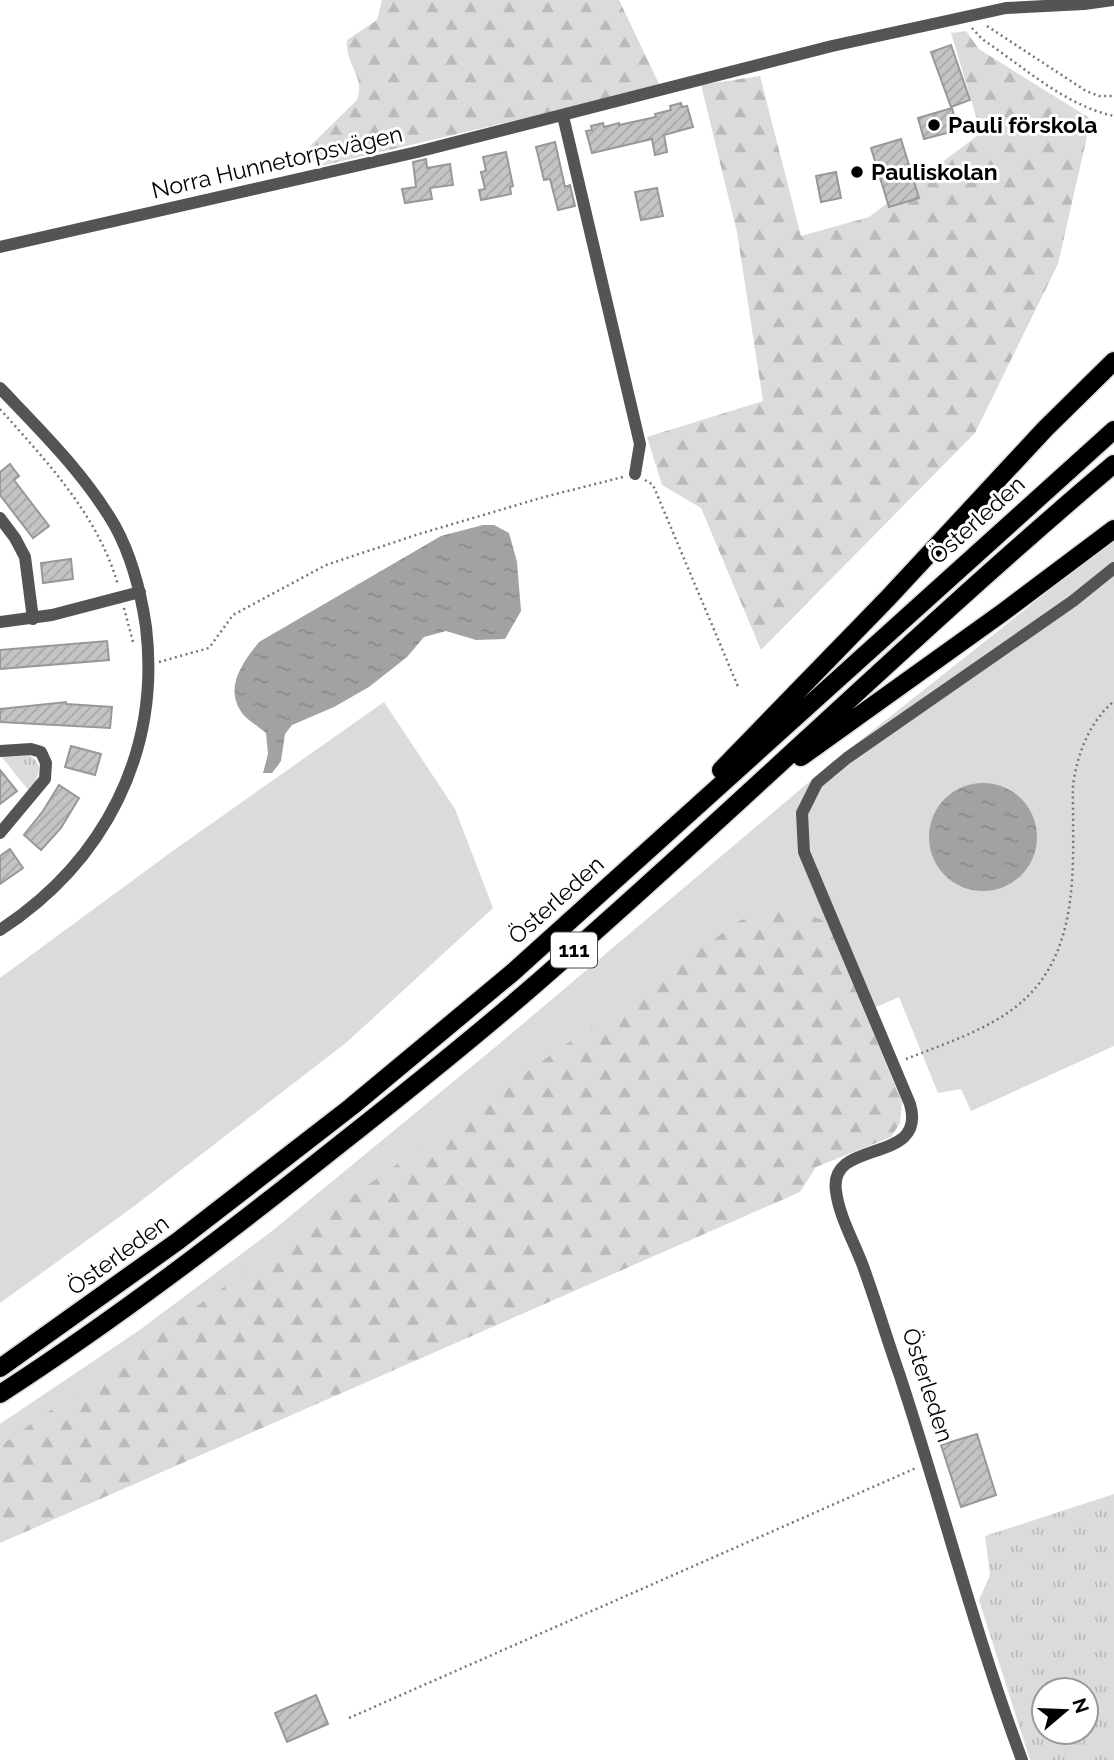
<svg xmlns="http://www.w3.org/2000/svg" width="1114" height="1760" viewBox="0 0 1114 1760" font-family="Raleway,sans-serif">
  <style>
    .green { fill: #dbdbdb }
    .forest { fill: url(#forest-firs) }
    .park { fill: url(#park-tufts); fill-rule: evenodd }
    .water { fill: url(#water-ripples) }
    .building { fill: url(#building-hatch); stroke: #989898; stroke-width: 2 }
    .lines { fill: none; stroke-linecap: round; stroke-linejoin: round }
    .primary-casing { stroke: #dbdbdb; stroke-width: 21 }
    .path { stroke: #767676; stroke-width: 2.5; stroke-dasharray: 2 3.5; stroke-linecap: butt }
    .street { stroke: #545454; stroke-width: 12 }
    .primary { stroke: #000; stroke-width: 18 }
    .poi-dot { fill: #000; stroke: #fff; stroke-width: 2.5 }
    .labels { text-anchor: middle; stroke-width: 6; stroke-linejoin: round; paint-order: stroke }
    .shield { fill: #fff; stroke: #4c4c4c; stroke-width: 2 }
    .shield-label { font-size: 21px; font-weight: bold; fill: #000 }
    .poi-label { font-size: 23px; font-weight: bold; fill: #000; stroke: #fff; text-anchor: start }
    .street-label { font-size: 23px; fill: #000; stroke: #fff }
  </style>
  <defs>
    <pattern id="forest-firs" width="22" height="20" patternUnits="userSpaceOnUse" patternTransform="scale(1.75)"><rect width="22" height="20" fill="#dbdbdb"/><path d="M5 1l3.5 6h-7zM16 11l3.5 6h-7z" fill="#bababa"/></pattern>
    <pattern id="park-tufts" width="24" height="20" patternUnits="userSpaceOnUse" patternTransform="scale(1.75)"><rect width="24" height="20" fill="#dbdbdb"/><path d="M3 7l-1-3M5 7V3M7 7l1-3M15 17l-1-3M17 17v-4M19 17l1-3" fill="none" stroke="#bababa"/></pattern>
    <pattern id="water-ripples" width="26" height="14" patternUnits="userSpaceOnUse" patternTransform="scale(1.75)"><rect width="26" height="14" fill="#a2a2a2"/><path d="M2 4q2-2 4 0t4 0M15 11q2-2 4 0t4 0" fill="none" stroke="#8a8a8a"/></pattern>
    <pattern id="building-hatch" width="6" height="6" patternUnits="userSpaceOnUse" patternTransform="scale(1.75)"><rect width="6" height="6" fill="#c4c4c4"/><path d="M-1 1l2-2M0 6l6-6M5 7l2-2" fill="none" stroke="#a7a7a7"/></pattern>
  </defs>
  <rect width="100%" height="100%" fill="#fff"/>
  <path class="green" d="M1114,539V1046L971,1111L961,1089L938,1093L899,997L865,1012L827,922L0,1446V1424L141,1329L272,1231L499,1044L829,765Z
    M384,702L455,809L493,908L347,1042L133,1207L0,1303V978L174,850Z"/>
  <path class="forest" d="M382,0H619L660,86L317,167L311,157L310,146L357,100C366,77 344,63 347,40L377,20Z
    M966,31L979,49L1091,119L1058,264L975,433L761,650L701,508L662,485L647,437L763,401L737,232L701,85L760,76L801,236L869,217L981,133L951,33Z
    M792,908L827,922L902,1102L900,1123L891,1137L816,1167L800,1192L0,1543V1446L741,920Z"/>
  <path class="park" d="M24,753C46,761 40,776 29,791L1,756Z
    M1114,1494V1760H1030L979,1600L990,1575L985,1536ZM1086,1690V1732H1044V1690Z"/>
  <path class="water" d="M483,525H494L509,533L517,562L521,611L505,639L476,640L446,631L424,637L407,657L369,687L334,707L292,725L285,734L281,761L272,773H263L268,754L266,733C258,726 245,719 240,710C225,685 244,661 259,642L441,536Z
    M929 837a54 54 0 1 1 108 0a54 54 0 1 1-108 0Z"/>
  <path class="building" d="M951,45L970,100L951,107L931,52Z
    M681,103L682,107L687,106L693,127L664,135L667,152L655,155L652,139L592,153L586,131L592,130L591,126L603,123L604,127L619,123V125L656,117L655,114L671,110L670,106Z
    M952,108L958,130L924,139L918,118Z
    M901,139L919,198L889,207L871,148Z
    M555,142L565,187L570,185L575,206L558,210L550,179L544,180L536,147Z
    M506,152L513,186L510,187L511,194L481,200L479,190L485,189L481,172L486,171L483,157Z
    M426,159L427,168L450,164L453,185L430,188L432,199L405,203L402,189L416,187L413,162Z
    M836,172L841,198L821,202L816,176Z
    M657,188L663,216L641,220L635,192Z
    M10,464L19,476L14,480L49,526L33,538L0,495V472Z
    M71,559L73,579L43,583L41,563Z
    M107,641L109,660L0,669V650Z
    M66,702V704L112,707L110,728L0,722V709Z
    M71,746L101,754L95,775L65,767Z
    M0,770L17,791L0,804Z
    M59,785L79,798L61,828L41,850L24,835L43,811Z
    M10,849L23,868L0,884V856Z
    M977,1434L996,1495L961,1507L941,1445Z
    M316,1695L328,1724L287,1742L275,1713Z"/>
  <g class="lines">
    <defs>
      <path id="primary" d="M801,757L1002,613L1114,529
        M721,770L888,598L1045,429L1114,361
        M0,1368L178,1241L351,1107L512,973L1114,430
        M0,1394C116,1319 227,1234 335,1148C410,1089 484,1030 555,967C744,802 922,626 1114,464"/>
    </defs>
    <use href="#primary" class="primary-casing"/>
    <path class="path" d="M987,26L1086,91L1099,96H1114
      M972,28L982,39C1024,67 1064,105 1114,116
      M0,409C47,462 98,515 118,585
      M645,480L653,485L739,689
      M124,608L133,642
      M159,662L209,648L233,615L326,565L419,534L544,497L623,477
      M906,1059C941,1045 982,1032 1013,1009C1084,956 1072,863 1073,785C1078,752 1089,723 1114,701
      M349,1718L916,1468"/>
    <path class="street" d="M563,116L640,444L635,474
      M0,247L417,152L832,46L1006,8L1084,4L1113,0
      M0,388C41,431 85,474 115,526C132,557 141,593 146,627C161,753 104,862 0,930
      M0,518L15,538L25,557L33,619
      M0,622L52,615L140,592
      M0,751L31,749L41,752L46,763L45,779L0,833
      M1022,1760C975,1634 942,1504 900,1376C887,1339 876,1302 863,1266C854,1242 839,1216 836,1191C828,1137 928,1166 910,1104L804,852L802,813L817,783L847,758L1073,601L1114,568"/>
    <use href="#primary" class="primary"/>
  </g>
  <g class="poi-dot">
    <circle cx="934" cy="125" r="7"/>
    <circle cx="857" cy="172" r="7"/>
  </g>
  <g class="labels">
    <rect class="shield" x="551" y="932.5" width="46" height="35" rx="5"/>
    <g class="shield-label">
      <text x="574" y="957">111</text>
    </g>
    <g class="poi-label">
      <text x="948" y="133">Pauli förskola</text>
      <text x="871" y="180">Pauliskolan</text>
    </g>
    <g class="street-label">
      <text transform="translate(277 162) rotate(-13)" y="8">Norra Hunnetorpsvägen</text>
      <text transform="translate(977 520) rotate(-42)" y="8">Österleden</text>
      <text transform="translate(556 900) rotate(-42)" y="8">Österleden</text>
      <text transform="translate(118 1255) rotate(-36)" y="8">Österleden</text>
      <text transform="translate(928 1385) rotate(72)" y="8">Österleden</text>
    </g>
  </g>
  <g transform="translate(1065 1711) rotate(71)"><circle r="33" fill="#ffffff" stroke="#999999" stroke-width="2"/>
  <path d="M0-5L12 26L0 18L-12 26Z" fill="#000000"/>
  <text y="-10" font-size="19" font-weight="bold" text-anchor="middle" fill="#000000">N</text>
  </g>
</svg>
